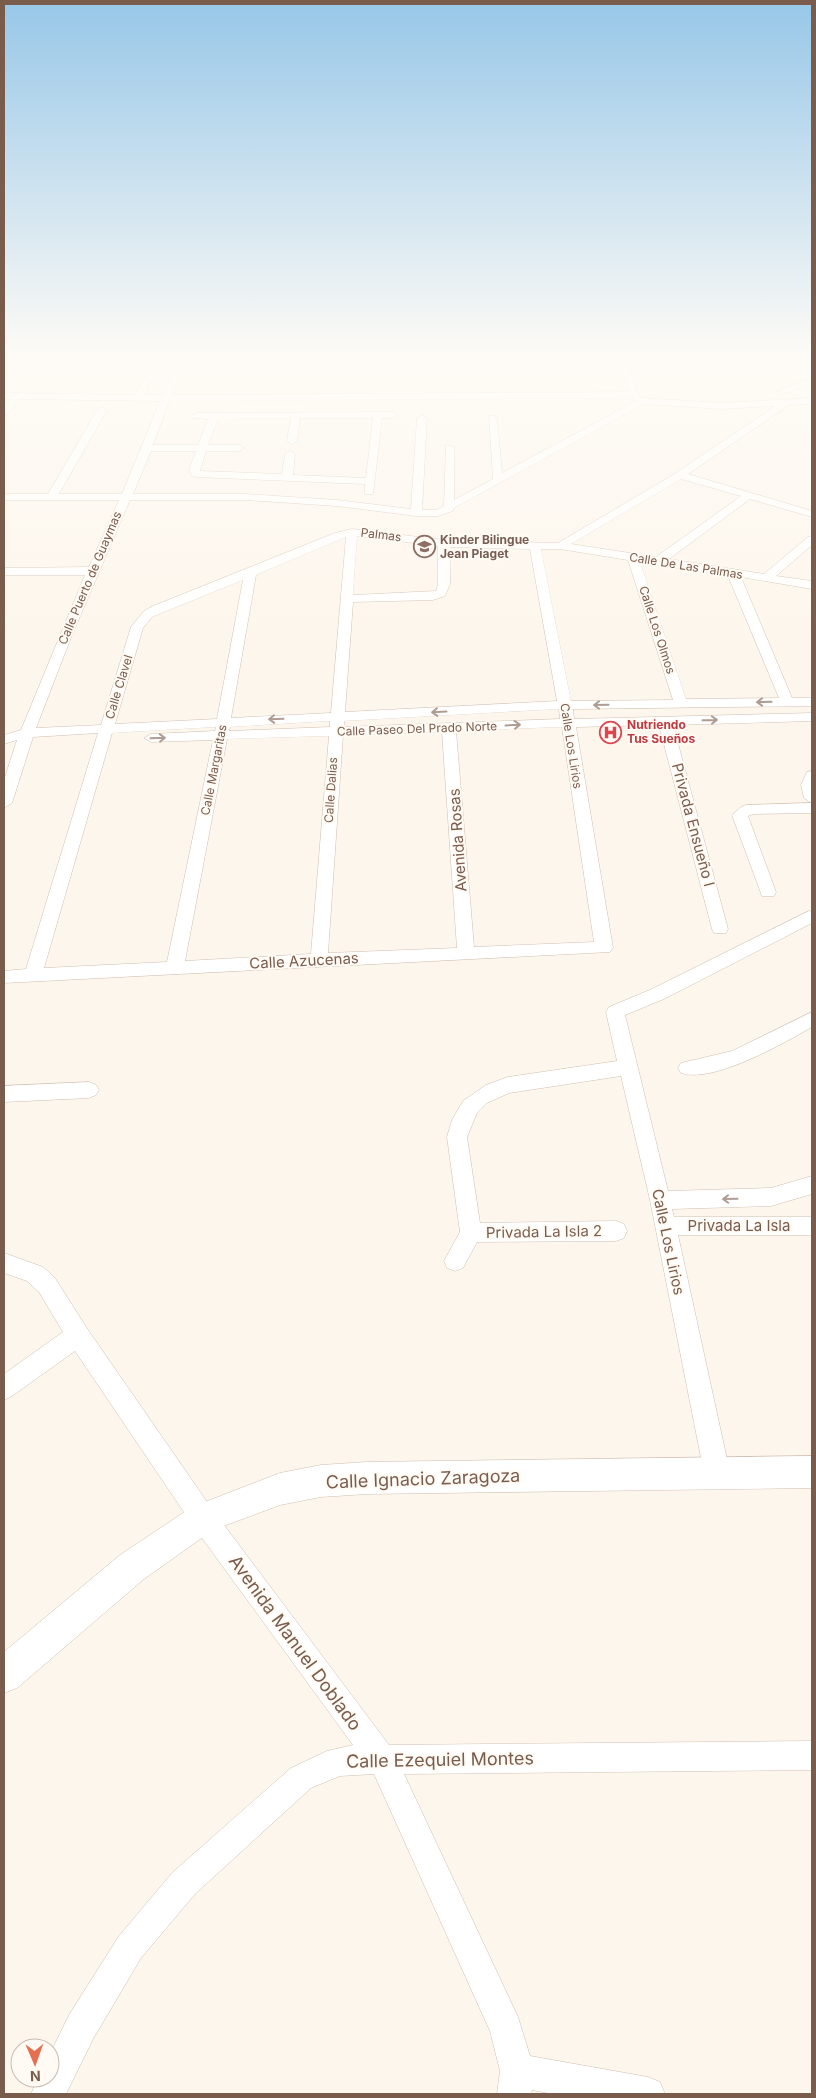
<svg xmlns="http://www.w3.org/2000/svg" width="816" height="2098" viewBox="0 0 816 2098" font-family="Inter,sans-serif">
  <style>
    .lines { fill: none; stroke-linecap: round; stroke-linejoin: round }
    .minor-casing { stroke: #d1beb0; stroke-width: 1 }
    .tertiary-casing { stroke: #d1beb0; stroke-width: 1 }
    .minor { fill: #fff; fill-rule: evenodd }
    .tertiary { fill: #fff; fill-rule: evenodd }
    .oneway { stroke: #af9d94 }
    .labels { text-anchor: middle; stroke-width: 4; stroke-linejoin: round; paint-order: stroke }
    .far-street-label { font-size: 12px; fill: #7a5c4d; stroke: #fffaf3 }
    .far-education-label { font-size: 12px; font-weight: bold; fill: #785e54; stroke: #fffaf3; text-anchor: start }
    .far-health-label { font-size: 12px; font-weight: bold; fill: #be3a42; stroke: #fffaf3; text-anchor: start }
    .street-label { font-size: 15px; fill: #7a5c4d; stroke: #fffaf3 }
    .near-street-label { font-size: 18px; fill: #7a5c4d; stroke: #fffaf3 }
  </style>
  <rect width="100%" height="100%" fill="#fdf6ec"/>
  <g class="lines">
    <defs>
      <path id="minor" d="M180,355L265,356L261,359H187L171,395L629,392L616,355H624L638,394L644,398L721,403L812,398V404L789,405L688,474L812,511V517L750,499L669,559L764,574L808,537L812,536V545L776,576L812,581V589L741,577L792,698H812V706L573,709L574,719L812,713V721L673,725L728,929L726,933H714L712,929L659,725L576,727L613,948L610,952L4,983V971L26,969L98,733L33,737L12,803L4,808V780L17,740L4,744V735L21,730L85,575H4V568L89,567L119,500H4V494H48L97,410L102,407L107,410L59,494H122L160,401L19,399L7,415L4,416V407L10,399H4V393L135,395L150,370L153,369L157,372L144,395H162ZM632,398L636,401L502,473L497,417L489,415L493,479L454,500V447L446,445L444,506L436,510H422L427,418L422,415L417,418L411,509L337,500L245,494H133L151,451H196L189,470L192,476L196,477L365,484V494H373L382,418H393L398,415L393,412L196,413L191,416L193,418L208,419L198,445H153L169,401ZM644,404L721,409L775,406L676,473L558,543L444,540L352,529L335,533L153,606L144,611L131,627L101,725L36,728L72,635L130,500H245L337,506L416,516H438L453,511L454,508ZM291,418L287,441L292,444L297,441L300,418H373L366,478L293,475L295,454L290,451L285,454L282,474L200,471L206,451H239L244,448L239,445H208L218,419ZM681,479L741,496L656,557L571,544ZM357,536L438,546V584L436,591L353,595ZM346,537L331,713L231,718L256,575ZM450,547L530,549L557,701L345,712L353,602L433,600L445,596L450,584ZM541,549H560L628,560L673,700L571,701ZM640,562L728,576L779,698L686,699ZM243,580L217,719L115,724L143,628L152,617ZM559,709L560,719L344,727V721ZM330,721V727L229,731L230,727ZM216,727L215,731L151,734L144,738L151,742L213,740L167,962L44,968L112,733ZM562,727L594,942L474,947L456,731ZM442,732L457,948L328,953L343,735ZM329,736L311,954L185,961L227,739Z
        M805,380L809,383L808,385L781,395L776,392Z
        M812,771V803L804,798L801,785L807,772Z
        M812,803V813L753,814L748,816L776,892L774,896H762L732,815L741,807L746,805Z
        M809,911L812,912V923L664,999L625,1015L668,1191L771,1188L812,1176V1194L771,1206L672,1209L674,1217H812V1235H678L730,1473L726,1482L717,1486L708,1482L704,1473L650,1200L621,1076L509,1093L487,1103L477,1113L467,1137L480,1223L616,1221L624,1224L627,1231L624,1238L616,1241L477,1242L463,1268L455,1271L447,1268L444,1261L460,1232L447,1137L452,1120L463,1101L486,1085L508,1077L617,1061L606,1012L609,1007L652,989Z
        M812,1012V1027C784,1043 713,1084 681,1073L678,1068L681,1063L732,1051Z
        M89,1082L96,1085L99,1090L96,1095L89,1098L4,1102V1086Z
        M4,1253L43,1267L55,1278L86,1327L212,1509L389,1745L812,1741V1770L404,1774L518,2017L530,2056L648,2077L660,2082L665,2094H553L532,2090L531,2094H497L500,2071L490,2031L374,1774L340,1776L311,1788L195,1894L141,1958L93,2039L66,2094H31L38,2078H50V2054L69,2015L119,1936L173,1872L291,1768L327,1751L353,1745L194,1527L75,1351L12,1396L4,1400V1374L63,1332L39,1292L27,1281L4,1273Z"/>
      <path id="tertiary" d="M812,1456V1488L367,1494L321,1497L280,1505L213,1530L144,1579L17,1688L4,1693V1652L120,1555L192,1507L280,1473L321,1465L367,1462Z"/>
    </defs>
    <use href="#minor" class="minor-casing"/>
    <use href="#tertiary" class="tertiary-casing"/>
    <use href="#minor" class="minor"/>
    <use href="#tertiary" class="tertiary"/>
  </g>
  <defs><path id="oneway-shaft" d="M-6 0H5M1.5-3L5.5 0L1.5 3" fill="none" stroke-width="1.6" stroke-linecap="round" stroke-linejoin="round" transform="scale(1.25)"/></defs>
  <g class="oneway">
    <use href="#oneway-shaft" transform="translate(764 702) rotate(179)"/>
    <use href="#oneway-shaft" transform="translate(601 705) rotate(179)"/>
    <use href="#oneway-shaft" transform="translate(439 712) rotate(177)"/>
    <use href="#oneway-shaft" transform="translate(276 719) rotate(178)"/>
    <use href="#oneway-shaft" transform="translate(710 720) rotate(-1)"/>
    <use href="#oneway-shaft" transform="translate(513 725) rotate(-3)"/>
    <use href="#oneway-shaft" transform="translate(158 738) rotate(-2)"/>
    <use href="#oneway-shaft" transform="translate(730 1199) rotate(179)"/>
  </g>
  <linearGradient id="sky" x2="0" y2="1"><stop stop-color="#97c7e8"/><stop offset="0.55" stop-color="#fefbf6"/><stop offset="1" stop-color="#fefbf6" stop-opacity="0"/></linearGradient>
  <rect width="816" height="648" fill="url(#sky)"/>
  <defs>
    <symbol id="school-ring" viewBox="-11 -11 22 22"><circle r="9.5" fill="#fffaf3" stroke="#8d6e63" stroke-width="1.5"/><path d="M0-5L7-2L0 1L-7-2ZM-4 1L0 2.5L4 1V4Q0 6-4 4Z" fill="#8d6e63"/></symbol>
    <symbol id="hospital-ring" viewBox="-11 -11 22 22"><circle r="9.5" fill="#fffaf3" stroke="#e0444e" stroke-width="1.5"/><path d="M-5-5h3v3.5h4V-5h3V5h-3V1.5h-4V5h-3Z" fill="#e0444e"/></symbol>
  </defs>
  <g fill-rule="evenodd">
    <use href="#school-ring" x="412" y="534" width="25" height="25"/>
    <use href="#hospital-ring" x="598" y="720" width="25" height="25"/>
  </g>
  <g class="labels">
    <g class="far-street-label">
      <text transform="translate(381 535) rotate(7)" y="4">Palmas</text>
      <text transform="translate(686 566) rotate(9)" y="4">Calle De Las Palmas</text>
      <text transform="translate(90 578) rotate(-67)" y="4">Calle Puerto de Guaymas</text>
      <text transform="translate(657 630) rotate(72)" y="4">Calle Los Olmos</text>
      <text transform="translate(119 687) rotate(-73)" y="4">Calle Clavel</text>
      <text transform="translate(417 729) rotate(-2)" y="4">Calle Paseo Del Prado Norte</text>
      <text transform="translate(571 746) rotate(81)" y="4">Calle Los Lirios</text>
      <text transform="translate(214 770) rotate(-79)" y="4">Calle Margaritas</text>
      <text transform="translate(331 790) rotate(-86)" y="4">Calle Dalias</text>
    </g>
    <g class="far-education-label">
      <text x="440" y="544">Kinder Bilingue<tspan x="440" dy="14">Jean Piaget</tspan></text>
    </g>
    <g class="far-health-label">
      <text x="627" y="729">Nutriendo<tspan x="627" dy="14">Tus Sueños</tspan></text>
    </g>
    <g class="street-label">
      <text transform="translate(693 825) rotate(75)" y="5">Privada Ensueño I</text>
      <text transform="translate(458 840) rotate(-94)" y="5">Avenida Rosas</text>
      <text transform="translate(304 961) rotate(-3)" y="5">Calle Azucenas</text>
      <text x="739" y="1231">Privada La Isla</text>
      <text transform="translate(544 1232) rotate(-1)" y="5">Privada La Isla 2</text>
      <text transform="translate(668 1242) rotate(78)" y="5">Calle Los Lirios</text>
    </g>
    <g class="near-street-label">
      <text transform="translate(423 1479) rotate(-2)" y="6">Calle Ignacio Zaragoza</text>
      <text transform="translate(295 1643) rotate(54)" y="6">Avenida Manuel Doblado</text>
      <text transform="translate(440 1760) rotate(-1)" y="6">Calle Ezequiel Montes</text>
    </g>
  </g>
  <rect width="816" height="2098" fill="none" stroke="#7a5c4d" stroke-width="10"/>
  <g transform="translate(35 2063) rotate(178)"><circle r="24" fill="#fffaf3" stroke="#cabbb1"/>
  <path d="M0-4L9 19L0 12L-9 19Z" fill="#e76f51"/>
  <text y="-8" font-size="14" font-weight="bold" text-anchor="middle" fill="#7a5c4d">N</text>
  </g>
</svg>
